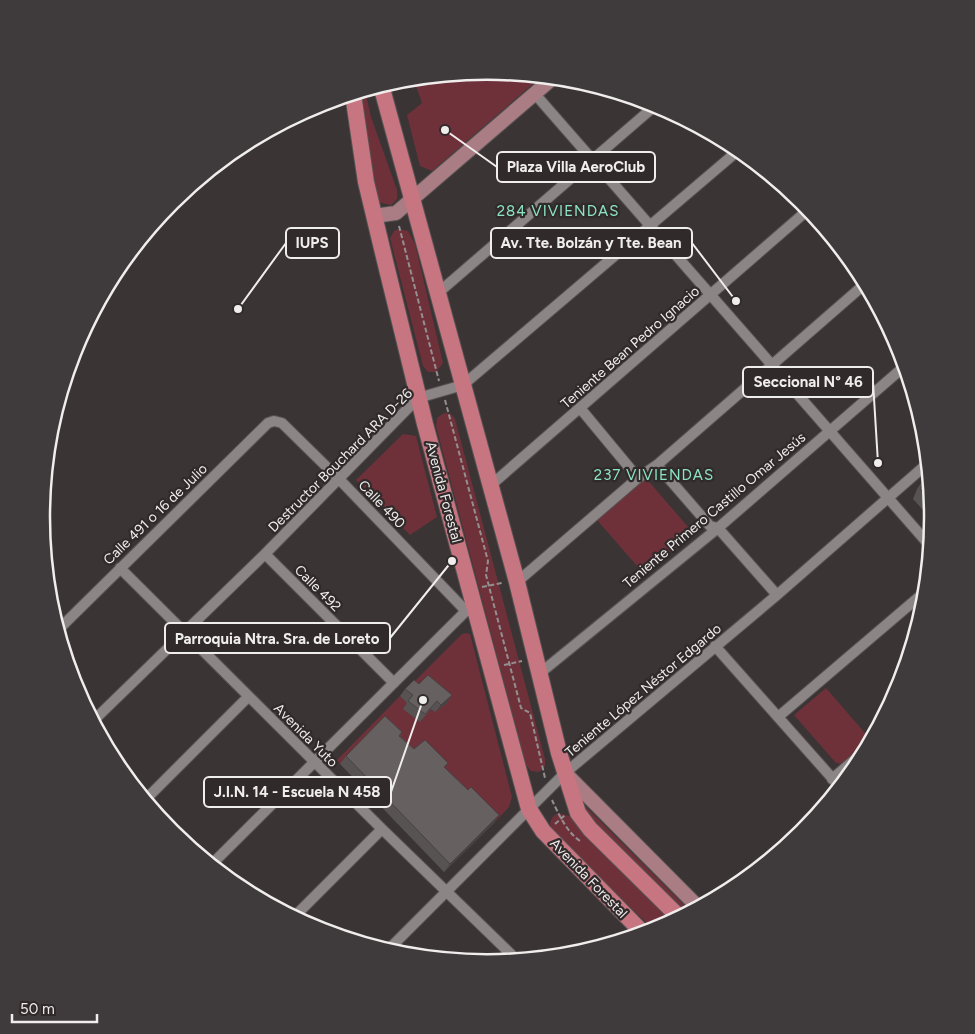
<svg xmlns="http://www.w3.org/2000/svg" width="975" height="1034" viewBox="0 0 975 1034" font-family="Figtree,sans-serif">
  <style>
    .green { fill: #6e313a }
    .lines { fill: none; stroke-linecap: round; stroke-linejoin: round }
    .street-casing { stroke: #575252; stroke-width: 12 }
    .secondary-casing { stroke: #575252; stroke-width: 16 }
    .primary-casing { stroke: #575252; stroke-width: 18 }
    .path { stroke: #949090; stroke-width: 2; stroke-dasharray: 5 2.5; stroke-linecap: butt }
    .street { stroke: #8c8585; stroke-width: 10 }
    .secondary { stroke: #a97d83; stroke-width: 14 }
    .primary { stroke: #c67581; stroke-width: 16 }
    .wall { fill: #585353 }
    .shaded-wall { fill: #474343 }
    .building { fill: #666060; stroke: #474343 }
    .labels { text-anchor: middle; stroke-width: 4.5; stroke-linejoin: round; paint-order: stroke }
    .street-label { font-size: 14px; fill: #f0eded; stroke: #302a2b }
    .neighbourhood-label { font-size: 15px; letter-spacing: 1px; fill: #8ce4c1; stroke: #302a2b }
    .rim { fill: none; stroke: #f0eded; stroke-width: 2.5 }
    .leader { fill: none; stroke: #f0eded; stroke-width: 2 }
    .callout-dot { fill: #f0eded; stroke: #302a2b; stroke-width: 2 }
    .callout { fill: #302a2b; stroke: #f0eded; stroke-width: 2 }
    .callout-label { font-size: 15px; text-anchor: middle; font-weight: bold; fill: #f0eded }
  </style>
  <rect width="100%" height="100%" fill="#3a3435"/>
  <path class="green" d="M488,71L542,76L432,171L420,166L407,115L422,103L413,78Z
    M365,90L371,117L397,190V199L391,205L378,202L360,91Z
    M399,229L408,231L415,244L443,363L436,372H428L423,366L390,238L394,231Z
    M444,413L451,414L455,419L545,759V766L539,772L531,771L526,765L436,426L437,418Z
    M403,434L416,436L437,517L410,535L356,480Z
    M645,477L689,528L688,537L644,574L597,520Z
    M466,633L470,634L512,797L509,807L494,823L466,795L409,756L380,724L340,764L337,760L400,696L407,703L420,722L431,709L435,712L409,687L462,634Z
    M826,688L871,740L843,764L836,763L794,715Z
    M581,802L691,912L686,915L597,828Z
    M558,813L569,816L674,921L654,930L554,833C548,825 549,818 558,813Z"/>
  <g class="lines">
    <defs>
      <path id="street" d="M535,94L931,547
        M438,293L657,104
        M580,408L638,478
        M657,465L710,526L718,528L777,595
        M491,485L809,209
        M265,554L394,683
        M120,568L382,829L517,960
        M517,582L638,478L657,465L866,283
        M58,630L268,423L274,421L282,423L339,479L466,611
        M715,646L840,787
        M539,674L718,528L906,365
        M778,717L927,590
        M93,721L265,554L418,398L463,385L740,149
        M832,779L866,750
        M145,800L248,697
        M211,865L466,611H473
        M294,917L382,829
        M387,951L565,773L777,595L928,463"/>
      <path id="secondary" d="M374,216L396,213L554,77
        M565,773L699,908"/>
      <path id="primary" d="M381,85L517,582L559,753L578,813L590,829L680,918
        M353,94L366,182L385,261L425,424L529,809L543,831L644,934"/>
    </defs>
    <use href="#street" class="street-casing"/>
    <use href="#secondary" class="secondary-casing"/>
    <use href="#primary" class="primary-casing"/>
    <path class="path" d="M399,226L439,381
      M445,400L488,561L486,575L521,708L530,713L545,778
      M482,587L502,583
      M504,665L522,661
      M552,800C558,813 568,835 582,842
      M555,824L565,815"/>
    <use href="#street" class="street"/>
    <use href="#secondary" class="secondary"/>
    <use href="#primary" class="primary"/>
  </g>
  <path class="wall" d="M930,475L934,517L933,521L913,499L917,489L924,479Z
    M419,684L447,703L435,712L431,709L420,722L403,709L407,703L400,696L405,689Z
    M402,732L400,736L414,749L445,768L494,823L444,872L340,764L346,756Z"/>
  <path class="shaded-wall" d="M452,695L447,703L435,712L441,705Z
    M499,815L494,823L444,872L450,864Z"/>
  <path class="building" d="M930,475L932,502L920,489L924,479Z
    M428,675L452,695L441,705L437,701L425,714L408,701L413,695L405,689L414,680L419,684Z
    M385,716L402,732L399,736L414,749L425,740L448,763L444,767L468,790L471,787L499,815L450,864L346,756Z"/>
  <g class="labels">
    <g class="street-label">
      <text transform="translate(630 347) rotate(-41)" y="5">Teniente Bean Pedro Ignacio</text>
      <text transform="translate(340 460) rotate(-45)" y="5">Destructor Bouchard ARA D-26</text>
      <text transform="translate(444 492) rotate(75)" y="5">Avenida Forestal</text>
      <text transform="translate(382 504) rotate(46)" y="5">Calle 490</text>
      <text transform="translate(714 510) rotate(-40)" y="5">Teniente Primero Castillo Omar Jesús</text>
      <text transform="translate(155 514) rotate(-44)" y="5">Calle 491 o 16 de Julio</text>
      <text transform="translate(318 588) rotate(45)" y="5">Calle 492</text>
      <text transform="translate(643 690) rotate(-40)" y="5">Teniente López Néstor Edgardo</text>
      <text transform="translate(306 735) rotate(45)" y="5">Avenida Yuto</text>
      <text transform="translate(589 878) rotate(46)" y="5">Avenida Forestal</text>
    </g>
    <g class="neighbourhood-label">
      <text x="558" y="216">284 VIVIENDAS</text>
      <text x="654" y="480">237 VIVIENDAS</text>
    </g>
  </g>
  <path d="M0 0H975V1034H0ZM50 517a437 437 0 1 1 874 0a437 437 0 1 1-874 0Z" fill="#3f3a3b" fill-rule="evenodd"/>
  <path class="rim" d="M50 517a437 437 0 1 1 874 0a437 437 0 1 1-874 0Z"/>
  <path class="leader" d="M445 130L497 167M736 301L692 243M238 309L286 243M878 463L873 382M452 561L390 638M423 700L391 792"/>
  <g class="callout-dot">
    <circle cx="445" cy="130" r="5"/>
    <circle cx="736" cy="301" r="5"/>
    <circle cx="238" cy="309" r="5"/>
    <circle cx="878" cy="463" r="5"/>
    <circle cx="452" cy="561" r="5"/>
    <circle cx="423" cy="700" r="5"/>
  </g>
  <g class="callout">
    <rect x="497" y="152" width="158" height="30" rx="5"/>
    <rect x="491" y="228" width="201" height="30" rx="5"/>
    <rect x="286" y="228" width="53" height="30" rx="5"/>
    <rect x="743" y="367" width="130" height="30" rx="5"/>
    <rect x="165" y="623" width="225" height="30" rx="5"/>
    <rect x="204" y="777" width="187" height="30" rx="5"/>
  </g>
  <g class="callout-label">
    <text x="576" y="172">Plaza Villa AeroClub</text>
    <text x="591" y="248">Av. Tte. Bolzán y Tte. Bean</text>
    <text x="312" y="248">IUPS</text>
    <text x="808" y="387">Seccional N° 46</text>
    <text x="277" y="644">Parroquia Ntra. Sra. de Loreto</text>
    <text x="297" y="797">J.I.N. 14 - Escuela N 458</text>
  </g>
  <path d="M12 1014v8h85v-8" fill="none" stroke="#f0eded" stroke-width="2.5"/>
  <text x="20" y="1014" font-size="15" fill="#f0eded" stroke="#302a2b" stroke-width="4" paint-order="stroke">50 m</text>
</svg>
